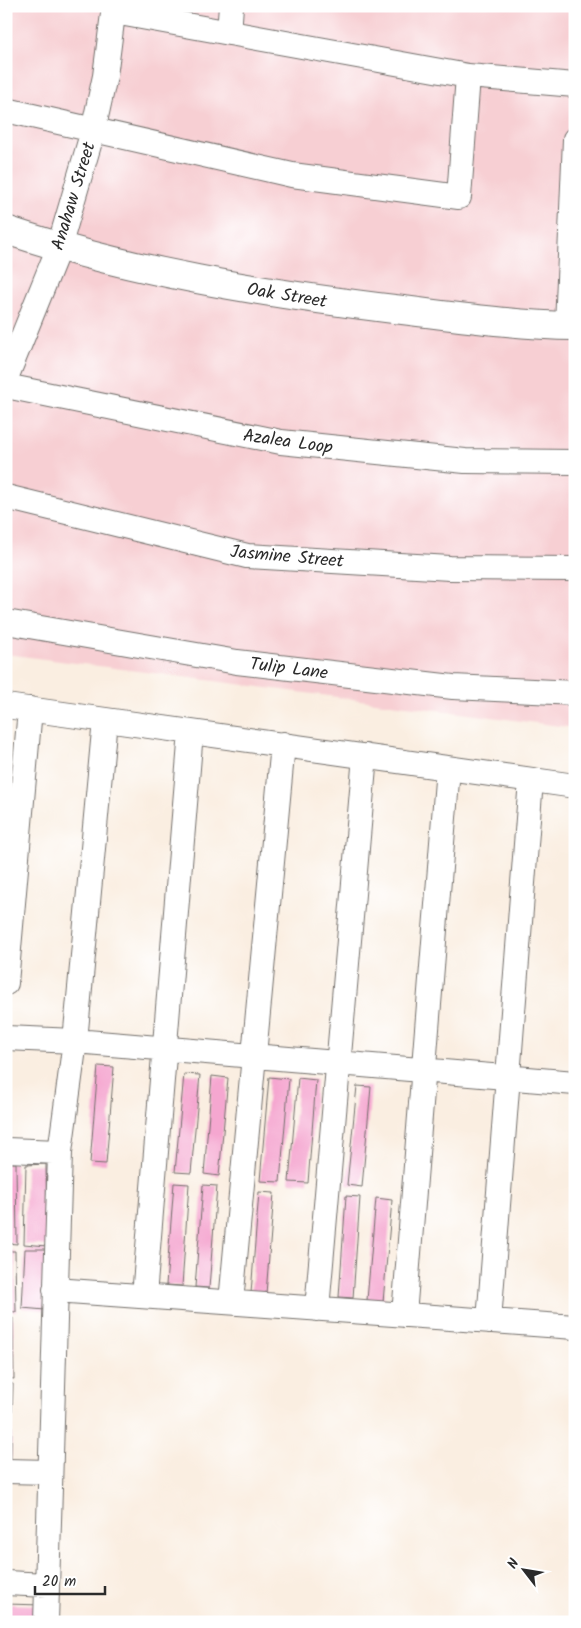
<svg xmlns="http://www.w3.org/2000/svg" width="581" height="1628" viewBox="0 0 581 1628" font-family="Kalam,sans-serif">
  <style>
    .built { fill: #f7cfd3 }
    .building { fill: #f5a7d0 }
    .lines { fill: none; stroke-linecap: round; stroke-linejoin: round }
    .minor-casing { stroke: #736f6b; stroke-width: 26 }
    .tertiary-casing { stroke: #736f6b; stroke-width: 30 }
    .minor { stroke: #fff; stroke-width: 24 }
    .tertiary { stroke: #fff; stroke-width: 28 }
    .labels { text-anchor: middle; stroke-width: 4.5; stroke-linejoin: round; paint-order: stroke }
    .street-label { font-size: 18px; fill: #2b2b2b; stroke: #fff }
  </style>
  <rect width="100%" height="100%" fill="#fff"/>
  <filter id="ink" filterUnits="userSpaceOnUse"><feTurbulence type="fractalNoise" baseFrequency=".02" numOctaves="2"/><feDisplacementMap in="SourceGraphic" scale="10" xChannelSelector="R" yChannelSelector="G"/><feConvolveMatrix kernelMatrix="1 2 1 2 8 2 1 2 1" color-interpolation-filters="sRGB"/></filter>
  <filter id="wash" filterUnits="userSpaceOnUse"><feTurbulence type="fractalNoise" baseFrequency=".0096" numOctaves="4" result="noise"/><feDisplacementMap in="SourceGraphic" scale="20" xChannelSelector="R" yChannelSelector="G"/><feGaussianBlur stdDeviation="1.12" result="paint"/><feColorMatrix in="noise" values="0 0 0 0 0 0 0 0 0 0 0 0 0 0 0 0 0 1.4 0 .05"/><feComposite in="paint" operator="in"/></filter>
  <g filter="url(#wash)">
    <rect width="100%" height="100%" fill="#faeee1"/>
    <path class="built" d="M6,6H575V728L6,654Z"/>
    <g id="blocks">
      <path class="building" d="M98,1066L114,1067L106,1164L90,1163Z
        M184,1074L200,1075L191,1173L175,1172Z
        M212,1076L228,1078L219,1176L204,1174Z
        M269,1077L289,1079L280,1182L260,1181Z
        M298,1078L316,1080L308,1183L289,1182Z
        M357,1086L371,1087L362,1187L347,1185Z
        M6,1163H16L17,1244L6,1243Z
        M46,1164L47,1246L24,1244L26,1165Z
        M174,1183L189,1184L182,1286L166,1285Z
        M203,1185L217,1186L209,1288L195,1287Z
        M259,1192L274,1193L266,1294L251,1293Z
        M346,1196L360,1197L353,1298L339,1297Z
        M376,1198L392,1200L383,1302L367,1300Z
        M25,1249H45V1310L22,1308Z
        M6,1251H15L16,1312L6,1311Z
        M6,1318H13L14,1379L6,1378Z
        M6,1383L13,1384L11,1458L6,1457Z
        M6,1604L42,1605L41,1622H6Z"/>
    </g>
  </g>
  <g filter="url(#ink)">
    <use href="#blocks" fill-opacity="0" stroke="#736f6b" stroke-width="1"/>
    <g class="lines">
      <defs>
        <path id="minor" d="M114,12L468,76L575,85
          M229,33L231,6
          M6,110L292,175L459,197L468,76
          M567,326L575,139
          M6,378L59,247L93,131L105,76L114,6
          M6,386L281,442L465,461L575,462
          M6,497L247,556L450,568L575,569
          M6,622L237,662L453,687L575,693
          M6,706L575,786
          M6,983L30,709
          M6,1038L75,1041L575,1083
          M6,1150L60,1152
          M55,1290L575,1327
          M144,1296L191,732
          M231,1302L283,744
          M317,1309L365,756
          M404,1315L448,768
          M489,1321L531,780
          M6,1471L50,1472
          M6,1583L47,1585
          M46,1622L60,1152L75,1041L105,720"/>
        <path id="tertiary" d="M6,230C132,272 263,293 394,309C454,316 514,325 575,326"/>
      </defs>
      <use href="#minor" class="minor-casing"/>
      <use href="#tertiary" class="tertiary-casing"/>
      <use href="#minor" class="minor"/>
      <use href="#tertiary" class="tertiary"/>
    </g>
  </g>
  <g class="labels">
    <g class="street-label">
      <text transform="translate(73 196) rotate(-73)" y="6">Anahaw Street</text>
      <text transform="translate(287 295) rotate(9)" y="6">Oak Street</text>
      <text transform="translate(288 441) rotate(8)" y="6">Azalea Loop</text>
      <text transform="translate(287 556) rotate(5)" y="6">Jasmine Street</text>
      <text transform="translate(289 668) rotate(7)" y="6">Tulip Lane</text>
    </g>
  </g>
  <rect width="581" height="1628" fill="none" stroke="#fff" stroke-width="25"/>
  <g transform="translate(524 1570) rotate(301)" stroke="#ffffff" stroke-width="4" paint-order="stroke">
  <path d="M0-4L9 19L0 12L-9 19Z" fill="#2b2b2b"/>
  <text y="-8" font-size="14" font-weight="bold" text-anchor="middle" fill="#2b2b2b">N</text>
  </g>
  <path d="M35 1586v8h70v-8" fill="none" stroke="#2b2b2b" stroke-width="2.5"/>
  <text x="42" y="1586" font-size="15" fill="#2b2b2b" stroke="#ffffff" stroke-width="4" paint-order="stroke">20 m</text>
</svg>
